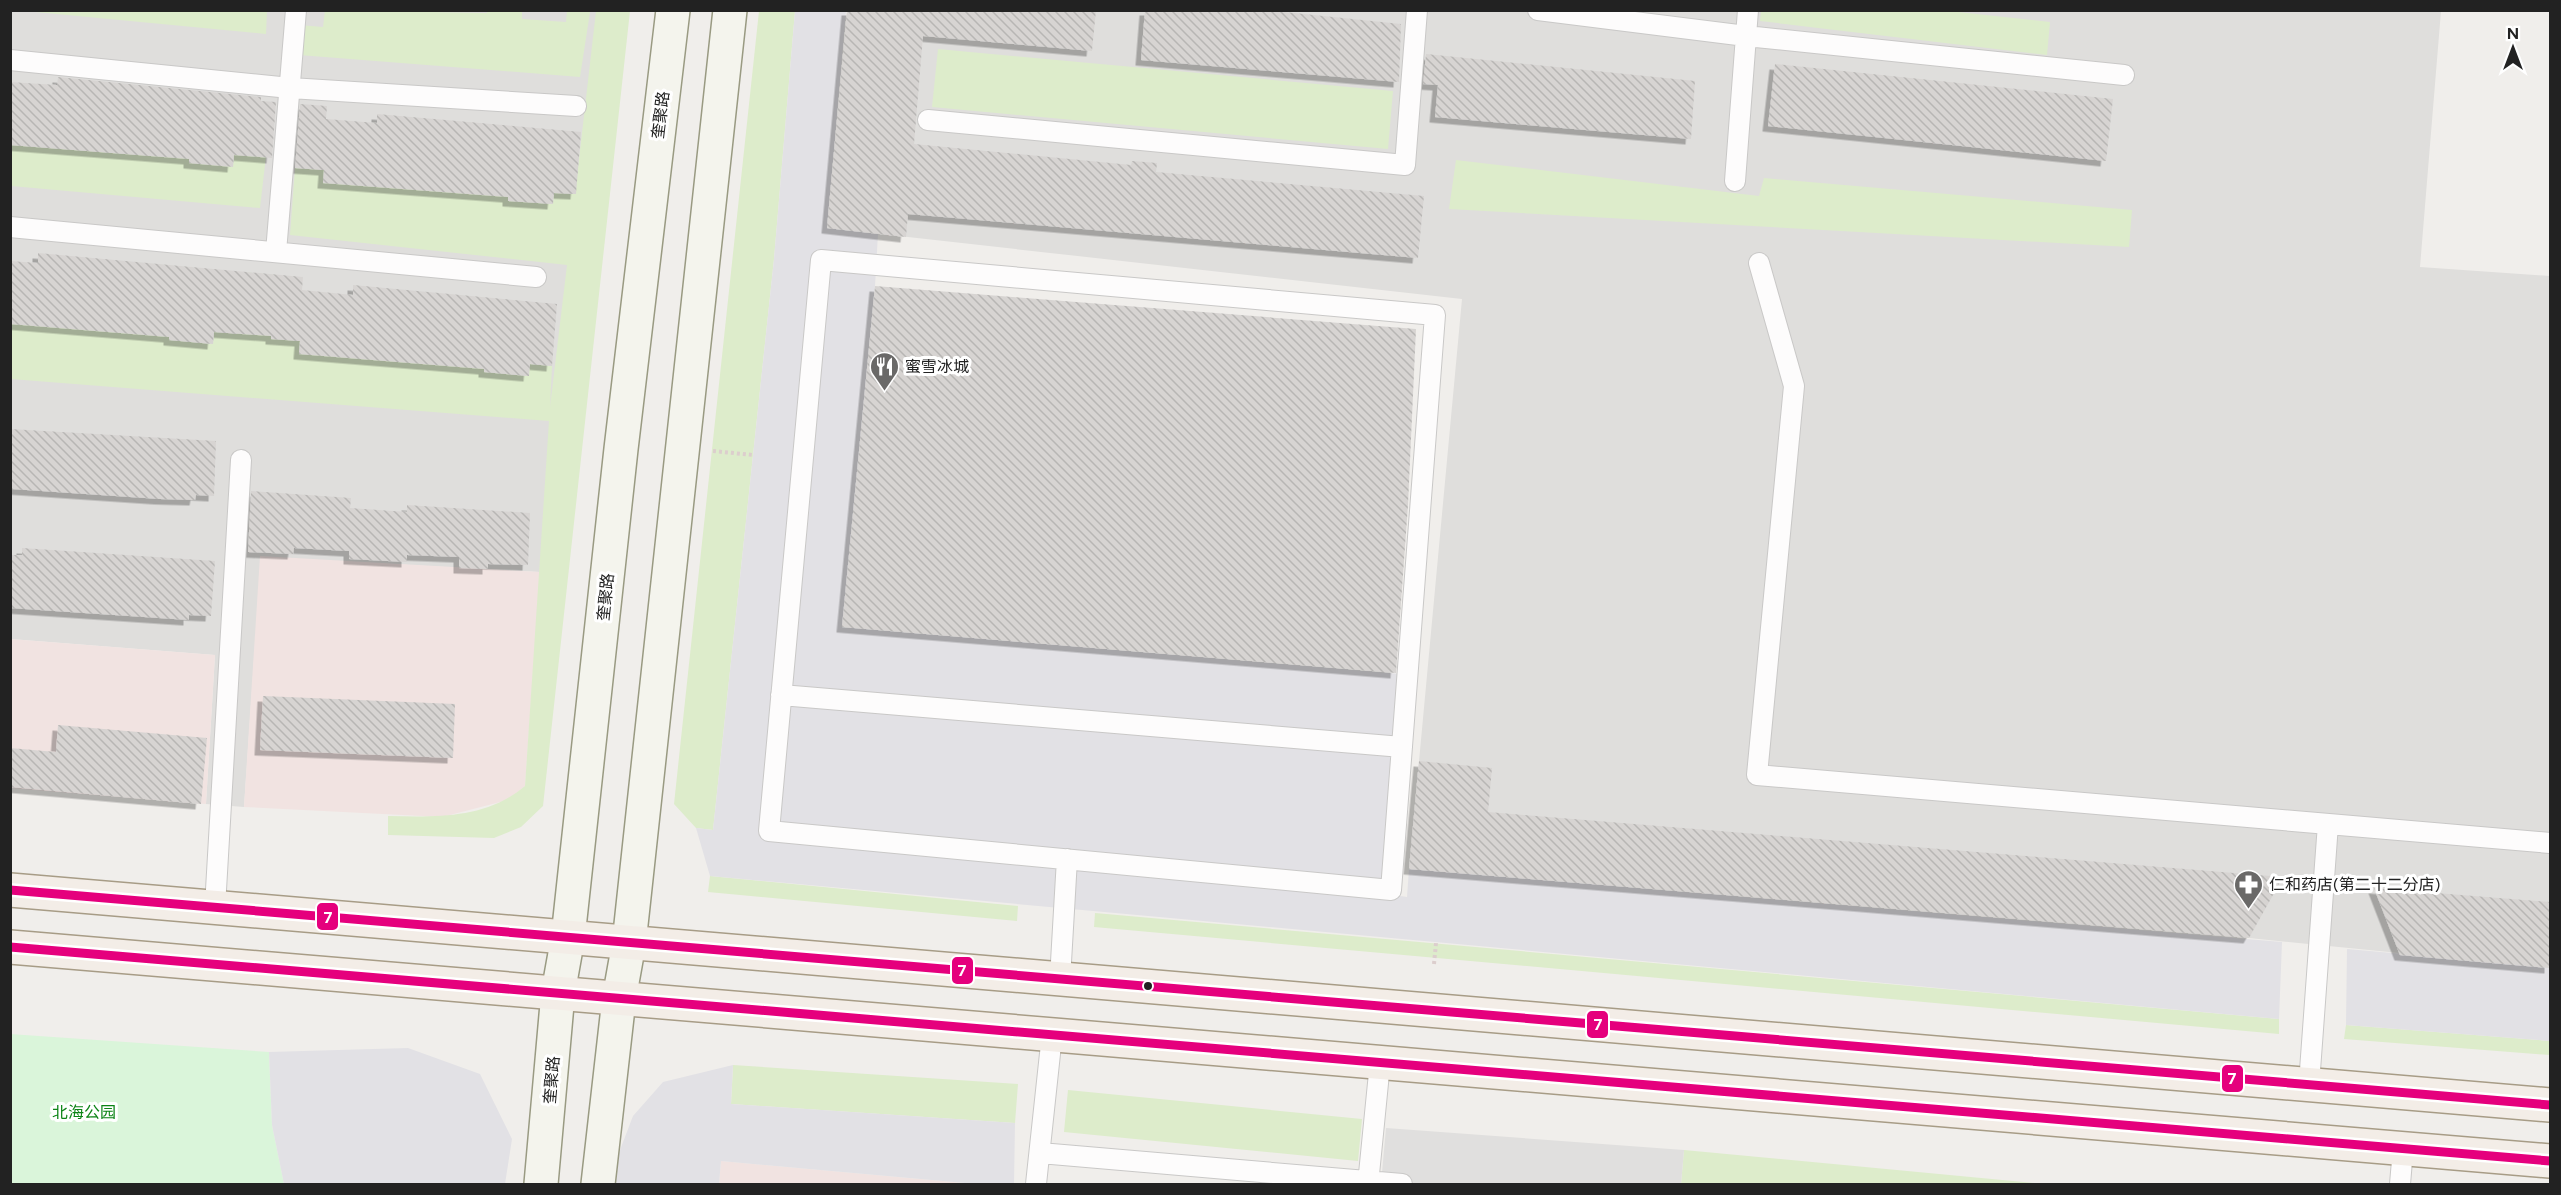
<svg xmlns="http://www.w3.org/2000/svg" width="2561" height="1195" viewBox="0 0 2561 1195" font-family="Figtree,'Noto Sans SC',sans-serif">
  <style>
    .residential { fill: #dfdedc }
    .commercial { fill: #f1e3e1 }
    .grass { fill: #ddeccb }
    .park { fill: #daf5da }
    .parking { fill: #e0dfde }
    .plaza { fill: #e2e1e5 }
    .building { fill: url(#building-back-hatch); filter: url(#shadow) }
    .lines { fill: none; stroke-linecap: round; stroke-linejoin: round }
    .lane-casing { stroke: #c9c8c7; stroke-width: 22 }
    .secondary-casing { stroke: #999a82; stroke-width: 36 }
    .primary-casing { stroke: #a79c86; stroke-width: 36 }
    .path { stroke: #dccecd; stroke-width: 4; stroke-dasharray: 3 3; stroke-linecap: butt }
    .lane { stroke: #fdfcfc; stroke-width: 20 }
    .secondary { stroke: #f4f4ed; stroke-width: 33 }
    .primary { stroke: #f3ede7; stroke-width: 33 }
    .bus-1-casing { stroke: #fff; stroke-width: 14 }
    .bus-1 { stroke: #e5007d; stroke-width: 9 }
    .bus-dot { fill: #222; stroke: #fff; stroke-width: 2 }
    .labels { text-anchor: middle; stroke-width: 6; stroke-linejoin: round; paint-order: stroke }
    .street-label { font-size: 16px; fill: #222; stroke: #fff }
    .poi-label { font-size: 16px; fill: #222; stroke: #fff; text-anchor: start }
    .park-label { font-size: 16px; fill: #0c8416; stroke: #fff }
    .line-badge { stroke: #fff; stroke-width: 2 }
    .badge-label { font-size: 16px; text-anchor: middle; font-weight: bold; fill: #fff }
  </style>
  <defs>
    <pattern id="building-back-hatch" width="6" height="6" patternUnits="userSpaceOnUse" patternTransform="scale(1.5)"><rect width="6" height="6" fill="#d7d4d2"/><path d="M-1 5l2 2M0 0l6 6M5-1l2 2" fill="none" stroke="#b8b6b4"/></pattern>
    <filter id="shadow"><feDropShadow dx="-5.5" dy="5.5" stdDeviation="0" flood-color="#0004"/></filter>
  </defs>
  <rect width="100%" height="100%" fill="#f0eeeb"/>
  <path class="residential" d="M10,11H597L540,572L261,557L244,807L206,804L215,655L11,639Z
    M847,11H2441L2420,267L2550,276V968L2249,938L1409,869L1462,299L827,228Z"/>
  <path class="commercial" d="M260,556L540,572L525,786L508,800L442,817L244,807Z
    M10,639L215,655L206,804L11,788Z
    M721,1161L975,1184H719Z"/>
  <path class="grass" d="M325,10L487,13V11H522V19L566,22L567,11L590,12L580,77L299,55V25L323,27Z
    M25,11H267L266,34Z
    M596,11H630L543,806L521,827L494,838L388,835V816C437,817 486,819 525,786L549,421L11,379L10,324L170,330L169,340L213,344L214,332L237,334L242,272L276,275L271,339L300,341L299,354L485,361L484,372L528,376L530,364L552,366L550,407L567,265L290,235L295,168L324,170L323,183L509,190V201L552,204L554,193L575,194Z
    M759,11H795L774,259L713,830L696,828L674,804Z
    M1949,11L2050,22L2047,55L1760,21L1761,11Z
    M938,49L1393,91L1388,149L932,107Z
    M10,145L153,156L190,152L189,163L233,166L234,155L266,156L260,208L11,186Z
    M1456,160L1759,196L1764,178L2132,210L2129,247L1449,209Z
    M710,876L1018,906L1017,921L708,892Z
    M1095,913L2279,1019V1034L1094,927Z
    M2346,1025L2550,1041V1055L2344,1039Z
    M733,1065L1018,1084L1015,1123L731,1104Z
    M1068,1090L1362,1119L1358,1161L1064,1132Z
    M1684,1150L2045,1184H1681Z"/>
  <path class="park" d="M10,1034L269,1052L272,1125L284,1184H11Z"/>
  <path class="parking" d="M1386,1128L1684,1150L1681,1184H1381Z"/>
  <path class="plaza" d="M795,11H846L827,228L878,234L875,286L843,627L1401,674L1380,893L1407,897L1409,869L2282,942L2279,1019L710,876L696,828L713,830L774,259Z
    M2347,949L2550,967V1041L2346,1025Z
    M408,1048L480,1074L512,1139L505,1184H284L272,1125L269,1052Z
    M733,1065L731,1104L1015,1123L1014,1184H976L721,1161L719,1184H614L617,1158L633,1116L663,1082Z"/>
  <path class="building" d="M847,10H1096L1092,51L923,36L914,144L1131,165L1132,161L1157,163L1156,172L1424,196L1418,258L908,214L906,237L827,228Z
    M1145,10H1264L1401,24L1399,82L1141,60Z
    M1426,54L1695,81L1691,139L1435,117L1438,85L1423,84Z
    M1775,64L2113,99L2106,161L1768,126Z
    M58,77L261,97V101L276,102L272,158L234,155L233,167L189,163V159L10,145V82L57,85Z
    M300,104L327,106L326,119L377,123V114L581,132L576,194L554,193L553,204L508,201V197L323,183L324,170L295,168Z
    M38,253L303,277L302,290L353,295V285L557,304L552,366L530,364L529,376L484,372V369L299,354L300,341L271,339V336L214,332L213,344L169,340V337L10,324V261L38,263Z
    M875,286L1416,329L1408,505L1396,673L842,627Z
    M10,429L216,441L214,496L196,495L195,500L160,499L12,489Z
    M251,491L351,498L350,508L407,512V505L530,513L528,565L488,564V569L459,568V557L407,555V562L349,559V551L294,548L293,554L248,552Z
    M22,548L215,561L211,616L189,615V620L10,608V555H22Z
    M263,696L455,704L453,758L260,750Z
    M58,725L207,738L201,804L10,787V748L56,752Z
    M1419,761L1492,768L1488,812L2283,877L2249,938L1409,869Z
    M2374,888L2550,902V968L2400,955Z"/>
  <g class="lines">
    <defs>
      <path id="lane" d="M1538,10L1746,36L1748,10
        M10,60L290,88L576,106
        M928,120L1405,165L1417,10
        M1735,181L1746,36L2124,75
        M10,227L536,277
        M276,252L296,10
        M821,260L1435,315L1391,890L769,831Z
        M1759,263L1794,386L1757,775L2550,843
        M781,695L1402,747
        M215,907L241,460
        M1060,979L1067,859
        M2309,1084L2328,824
        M1040,1153L1402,1184
        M1036,1184L1052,1035
        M1368,1184L1380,1063
        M2400,1184L2403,1149"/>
      <path id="secondary" d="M541,1184L558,993L568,937L621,449L673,10
        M598,1184L619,999L629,943L730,10"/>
      <path id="primary" d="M10,890L2550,1105
        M10,947L2550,1161"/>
    </defs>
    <use href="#lane" class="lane-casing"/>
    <use href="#secondary" class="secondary-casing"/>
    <use href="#primary" class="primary-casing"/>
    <path class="path" d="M713,451L753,455
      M1434,964L1436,943"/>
    <use href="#lane" class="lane"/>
    <use href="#secondary" class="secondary"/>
    <use href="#primary" class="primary"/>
    <defs>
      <path id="bus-1" d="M10,890L2550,1105
        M10,947L2550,1161"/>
    </defs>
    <use href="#bus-1" class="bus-1-casing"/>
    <use href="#bus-1" class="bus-1"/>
  </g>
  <defs>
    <symbol id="restaurant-pin" viewBox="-11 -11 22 30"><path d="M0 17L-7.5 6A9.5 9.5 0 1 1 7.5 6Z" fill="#6a6968" stroke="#fff"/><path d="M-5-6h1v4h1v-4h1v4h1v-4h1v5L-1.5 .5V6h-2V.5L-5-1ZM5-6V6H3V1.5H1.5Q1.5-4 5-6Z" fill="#fff"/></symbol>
    <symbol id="pharmacy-pin" viewBox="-11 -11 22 30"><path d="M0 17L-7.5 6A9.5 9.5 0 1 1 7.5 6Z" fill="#6a6968" stroke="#fff"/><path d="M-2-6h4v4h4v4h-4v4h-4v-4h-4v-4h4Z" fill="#fff"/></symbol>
  </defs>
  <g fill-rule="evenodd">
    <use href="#restaurant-pin" x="868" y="350" width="33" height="45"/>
    <use href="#pharmacy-pin" x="2232" y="868" width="33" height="45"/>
  </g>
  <circle class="bus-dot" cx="1148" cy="986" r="5"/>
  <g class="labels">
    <g class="street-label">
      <text transform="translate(660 115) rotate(-83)" y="6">奎聚路</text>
      <text transform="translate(605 597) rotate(-84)" y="6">奎聚路</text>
      <text transform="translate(551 1080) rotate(-85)" y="6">奎聚路</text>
    </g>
    <g class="poi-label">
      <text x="905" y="372">蜜雪冰城</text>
      <text x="2269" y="890">仁和药店(第二十二分店)</text>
    </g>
    <g class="park-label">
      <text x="84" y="1118">北海公园</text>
    </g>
  </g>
  <g class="line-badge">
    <rect x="316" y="902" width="23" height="29" rx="6" fill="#e5007d"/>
    <rect x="951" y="956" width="23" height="29" rx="6" fill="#e5007d"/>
    <rect x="1586" y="1010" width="23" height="29" rx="6" fill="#e5007d"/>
    <rect x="2221" y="1064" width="23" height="29" rx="6" fill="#e5007d"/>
  </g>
  <g class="badge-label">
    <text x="328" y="923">7</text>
    <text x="962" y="976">7</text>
    <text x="1598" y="1030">7</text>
    <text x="2232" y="1084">7</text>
  </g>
  <rect width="2561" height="1195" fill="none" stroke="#222222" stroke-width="24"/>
  <g transform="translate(2513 48)" stroke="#ffffff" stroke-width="4.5" paint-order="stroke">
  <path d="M0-4.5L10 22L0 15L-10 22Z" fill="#222222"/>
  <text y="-9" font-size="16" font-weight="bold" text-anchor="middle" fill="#222222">N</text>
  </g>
</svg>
